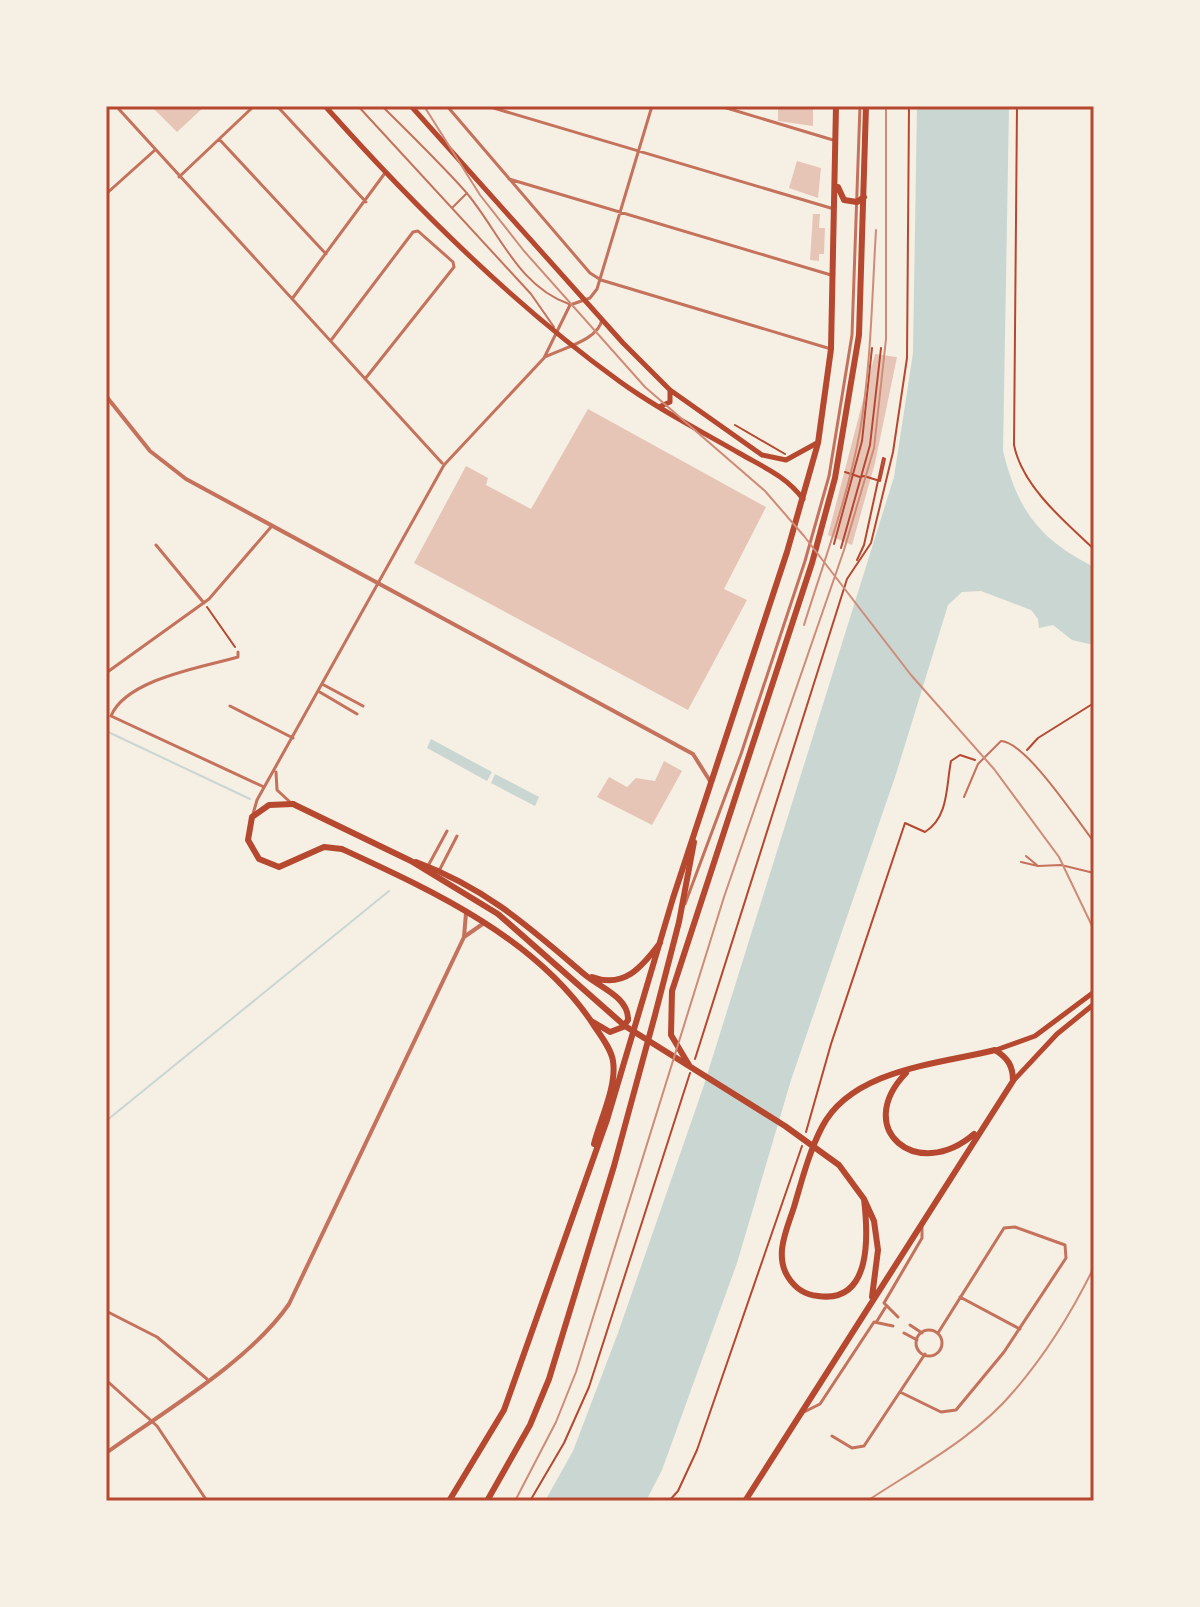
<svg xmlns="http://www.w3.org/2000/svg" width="1200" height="1607" viewBox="0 0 1200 1607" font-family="'Source Sans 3',sans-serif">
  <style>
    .water { fill: #c9d6d2 }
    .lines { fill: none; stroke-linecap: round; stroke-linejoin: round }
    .stream { stroke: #c9d6d2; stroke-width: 2 }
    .building { fill: #e6c5b7 }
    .path { stroke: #b5482f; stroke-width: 2 }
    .service { stroke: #c5725c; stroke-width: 2 }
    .minor { stroke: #c5725c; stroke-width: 3 }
    .tertiary { stroke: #c5725c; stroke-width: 4 }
    .secondary { stroke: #b5482f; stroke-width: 5 }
    .primary { stroke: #b5482f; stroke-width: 5 }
    .trunk { stroke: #b5482f; stroke-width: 6 }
    .motorway { stroke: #b5482f; stroke-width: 6 }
    .rail { stroke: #cf8b77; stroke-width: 2 }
    .neatline { fill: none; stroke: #b5482f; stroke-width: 3 }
  </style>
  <rect width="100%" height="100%" fill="#f6efe4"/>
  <path class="water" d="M917,106H1009L1003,451C1018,511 1039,539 1094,567V645L1072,640L1053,625L1039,628L1038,619L1031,610L981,591L962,592L948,605L896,774L791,1080L737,1263L662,1470L646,1501H545L573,1451L618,1333L703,1088L894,477L913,353Z
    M431,739L492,772L487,781L427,748Z
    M495,774L539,797L535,806L491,783Z"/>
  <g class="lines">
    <path class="stream" d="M106,731L250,799
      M106,1121L389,891"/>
  </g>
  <path class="building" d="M151,106H205L177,132Z
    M778,106H813V126L778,121Z
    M797,161L821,168L818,198L789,188Z
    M813,214H820L819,228H825L824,254H819V261L810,260Z
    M875,354L897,357L875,463L852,545L828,535Z
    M588,409L766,507L724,589L747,600L688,710L414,563L466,466L488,478L486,485L531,509Z
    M664,761L682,771L652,825L597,797L609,777L627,787L636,778L655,781Z"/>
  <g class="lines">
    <path class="path" d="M1017,106L1014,445C1022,486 1065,522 1094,549
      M735,425L785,454
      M845,472L860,477L864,476L880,481L885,459L883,458L864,545L857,560
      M834,544L862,441L872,348
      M841,548L870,445L881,348
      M207,607L235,647
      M1027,750L1038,738L1094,703
      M695,1059L847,579L871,543L893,452L907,358L909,106
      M806,1132L831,1044L905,823L925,832C949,817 946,786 951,761L960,755L975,760
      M530,1501L564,1443L589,1387L690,1073
      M669,1501L678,1491L697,1450L802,1146"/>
    <path class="service" d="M358,106L531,294L554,327
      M382,106C410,134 439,162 465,191C498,229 517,286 569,304
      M452,208L467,193
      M964,797L978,764L1001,741C1026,742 1077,820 1094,842
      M1026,856L1038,866
      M1021,862L1038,866L1061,865L1094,873"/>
    <path class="minor" d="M116,106L442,463
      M277,106L366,202
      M447,106L590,273L601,280L831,349
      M487,106L834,209
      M720,106L833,140
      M219,139L326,254
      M179,177L254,106
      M509,179L831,275
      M106,194L155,150
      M292,299L385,173
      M332,339L413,232L418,231L453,262L454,267L365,379
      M545,357C563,348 599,340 602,319
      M156,545L204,603
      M238,652V657C203,667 126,679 111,716L264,787
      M106,673L209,599L271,527
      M322,684L363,706
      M318,691L357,714
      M230,706L293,738
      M276,772L277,790L290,802
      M253,814L257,800L444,465L544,358L570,305L590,298L597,289L652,106
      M428,866L447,831
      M440,869L457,836
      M685,904L741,754L805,561L829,476L852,335L860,106
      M960,1297L1020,1329
      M106,1311L157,1337L207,1379
      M898,1317L884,1303L922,1238V1226
      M877,1321L885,1308
      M910,1325L922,1333
      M916 1343a13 13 0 1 1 26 0a13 13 0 1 1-26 0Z
      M904,1333L917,1340
      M106,1380L157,1426L207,1501
      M900,1392L941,1412L956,1410L1004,1352L1066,1258L1065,1245L1015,1227L1004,1228L938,1333
      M804,1412L820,1404L874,1322L893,1326
      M832,1436L852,1448L864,1446L925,1354"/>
    <path class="tertiary" d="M106,396L150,451L186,479L693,754L710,781
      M464,937L484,923
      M106,1453C163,1412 250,1361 289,1304L464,937L466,913"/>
    <path class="secondary" d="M996,1050L1035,1036L1094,992
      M1014,1080L1057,1034L1094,1004"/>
    <path class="primary" d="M325,106C413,205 511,303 619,381C656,408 699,430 739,453C763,467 786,476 803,499
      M411,106L623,343L670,390L762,455L786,460L817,443
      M661,406L670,402V391"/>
    <path class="trunk" d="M838,187L844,200L857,202L864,197
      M293,804L269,805L252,817L248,840L259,859L279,867L324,847L342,849C433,891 536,938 593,1024C600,1035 611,1048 613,1061C617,1086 600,1120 594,1144
      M416,862C486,888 529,927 584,974C599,987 629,997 628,1020L623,1027L610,1032L593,1022
      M592,977C624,989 642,967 660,943
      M689,1065L671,1035L672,991L812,563L835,478L859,335L866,106
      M449,1501L504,1410L607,1120L673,898L787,552L818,443L831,349L836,106"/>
    <path class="motorway" d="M293,804L411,861L498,914L625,1026L785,1126L839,1165L864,1199L874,1221L878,1250L872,1297
      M906,1073C852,1129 917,1183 974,1134
      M487,1501L530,1425L549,1379L614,1166L655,1015L679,922L694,842
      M745,1501L1013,1081C1013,1066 1008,1058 995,1050C939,1064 852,1069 822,1127C809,1152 802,1180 794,1207C787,1229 774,1255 788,1277C795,1288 805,1295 818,1296C873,1304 868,1233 864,1199"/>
    <path class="rail" d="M424,106L480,195L524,251L645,387L765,491L804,536L911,675L994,769L1059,857L1094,930
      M804,625C824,561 848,497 860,431C871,365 872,297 876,230
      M515,1501L556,1422L576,1372L724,897L844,550L874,448L886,339V106
      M867,1501C917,1468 976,1437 1014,1391C1046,1354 1073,1310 1094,1267"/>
  </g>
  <rect width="1200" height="1607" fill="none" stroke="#f6efe4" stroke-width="216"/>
  <rect x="108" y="108" width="984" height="1391" class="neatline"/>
</svg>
